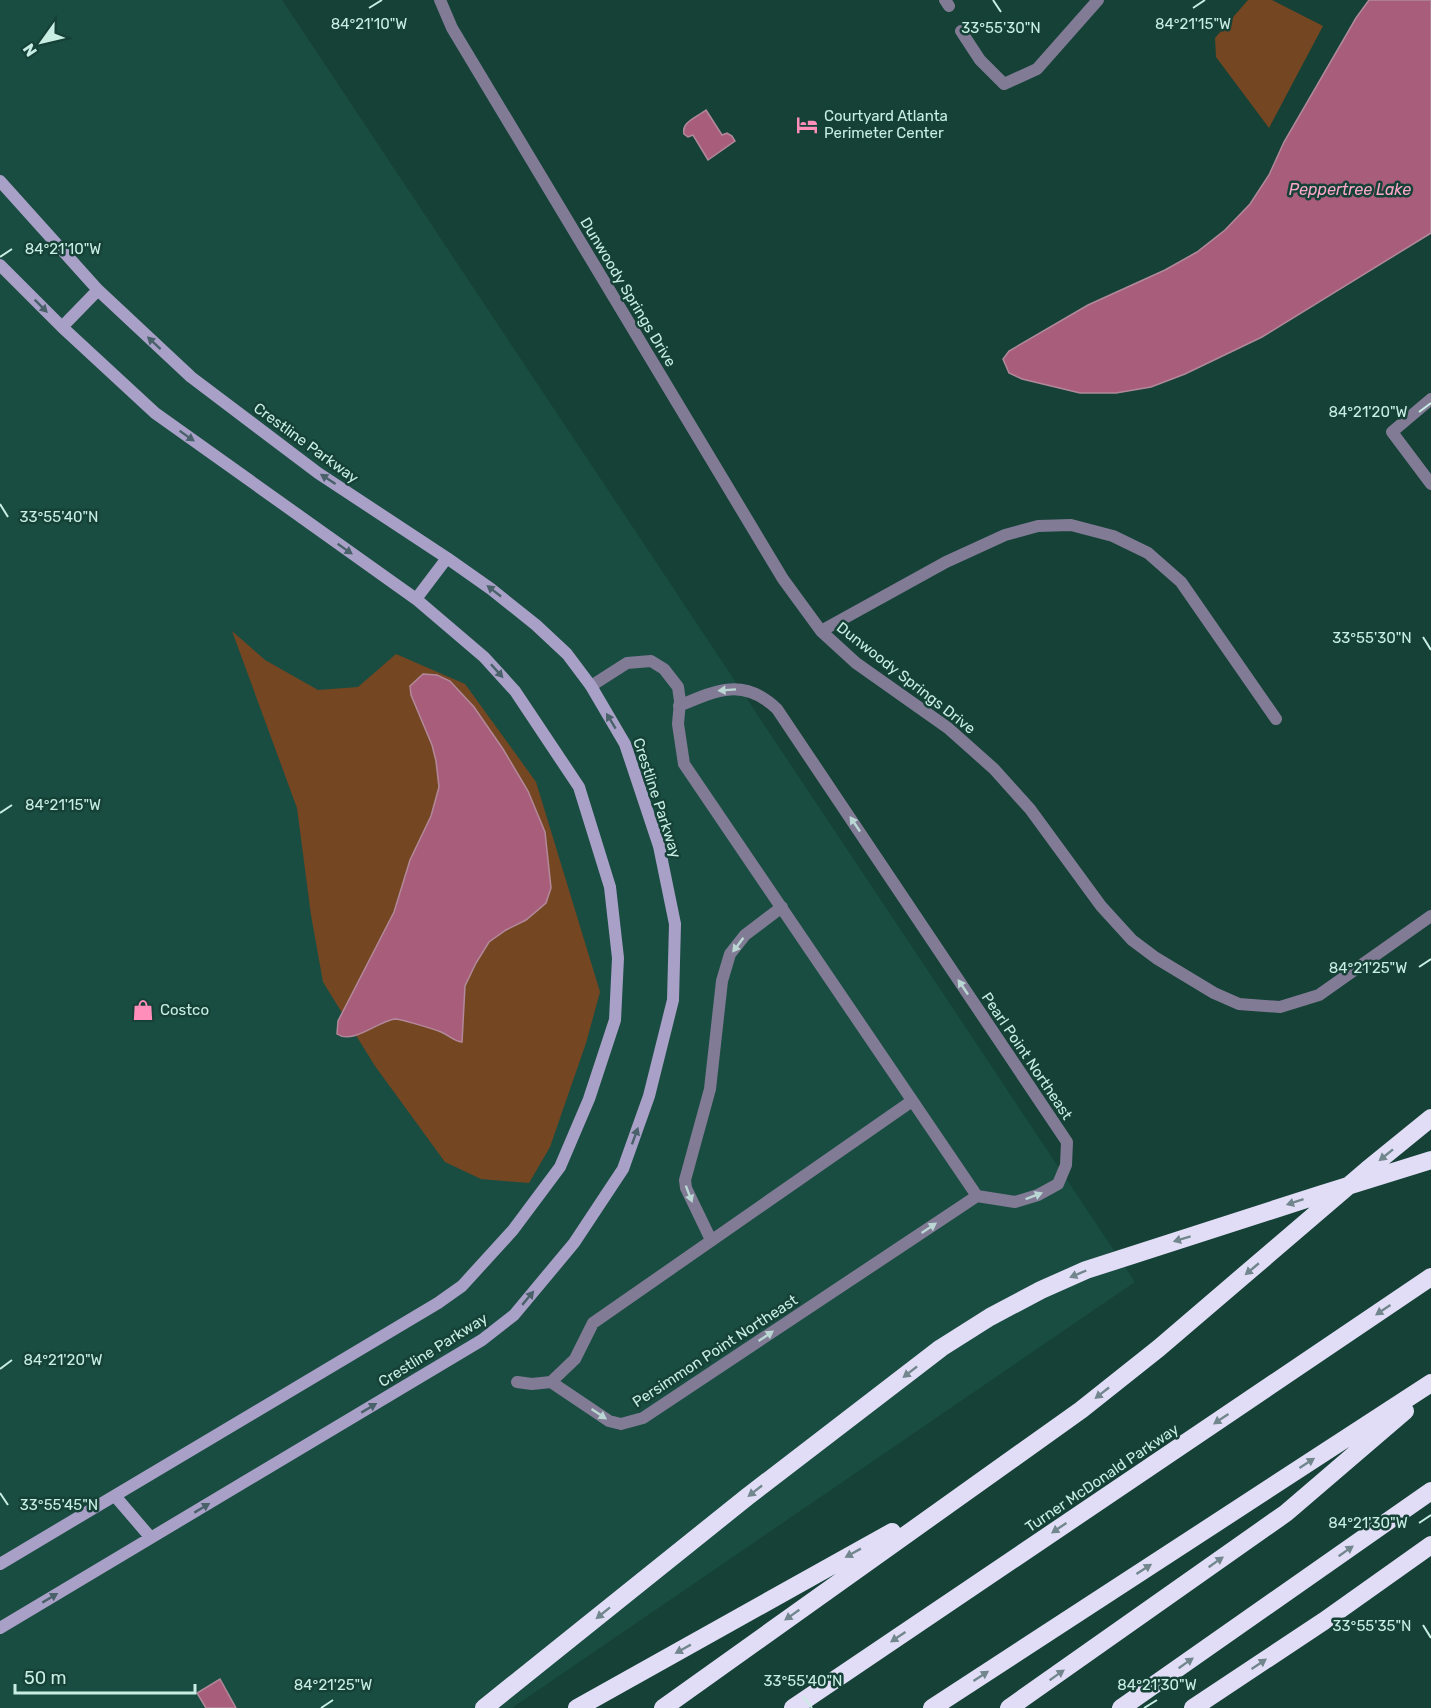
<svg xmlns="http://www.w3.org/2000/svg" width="1431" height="1708" viewBox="0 0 1431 1708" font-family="Rubik,sans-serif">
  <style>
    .built { fill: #1a4d41 }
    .green { fill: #754622 }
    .water { fill: #a85e7b; stroke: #b2899a; stroke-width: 1.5 }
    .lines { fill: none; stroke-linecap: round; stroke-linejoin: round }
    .street { stroke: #817b95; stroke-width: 12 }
    .secondary { stroke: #a9a0c8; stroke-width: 12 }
    .highway { stroke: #e2ddf6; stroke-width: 18 }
    .oneway { fill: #49626a }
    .oneway2 { fill: #bad7d3 }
    .oneway3 { fill: #71878d }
    .ticks { fill: none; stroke: #c8eee3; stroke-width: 2 }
    .labels { text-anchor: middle; stroke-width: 5; stroke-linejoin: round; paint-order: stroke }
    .poi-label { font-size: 15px; fill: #c8eee3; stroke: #154137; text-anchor: start }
    .street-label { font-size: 15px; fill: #c8eee3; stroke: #154137 }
    .water-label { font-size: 16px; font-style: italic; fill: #fca8c7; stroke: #154137 }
    .ticks-label { font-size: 15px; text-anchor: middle; fill: #c8eee3; stroke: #154137; stroke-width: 5; stroke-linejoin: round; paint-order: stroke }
  </style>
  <rect width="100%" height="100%" fill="#154137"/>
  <path class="built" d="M0,0H282L1135,1282L512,1708H0Z"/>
  <path class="green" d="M1248,0H1272L1323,26L1269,128L1216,57L1215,38Z
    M232,631L265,660L318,690L358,687L396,654L465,684L536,782L600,992L586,1043L550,1147L529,1183L481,1179L445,1162L375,1066L323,982L311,915L297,808Z"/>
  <path class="water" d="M1369,0H1431V233L1262,337L1185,374L1151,387L1116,393H1080L1022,379L1009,373L1003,359L1009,351L1088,305L1165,270L1197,252L1225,230L1250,204L1269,175L1284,142L1356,18Z
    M706,110L722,135L727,133L732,136L735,141L708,160L693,135L688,137L684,134C681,122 697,117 706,110Z
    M423,674L437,675L450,681L474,707L503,749L528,791L545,832L551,888L546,903L526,920L506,930L489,942L476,963L465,986L462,1042C453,1041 449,1035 441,1032C434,1029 400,1019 395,1019C378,1021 353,1045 337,1034L338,1021L394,912L410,860L431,816L439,787L436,761L432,745L411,695L410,686Z
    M220,1679L236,1708H206L197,1693Z"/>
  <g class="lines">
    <path class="street" d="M440,0L452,28L783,579L821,631L856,663L948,728L994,769L1030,809L1101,906L1132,940L1156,958L1214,993L1239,1004L1280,1007L1319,995L1431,916
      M945,0L949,6
      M961,31L980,60L1004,84L1037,69L1098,0
      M1431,399L1392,432L1431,484
      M821,631L946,562L1005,535L1038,526L1071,525L1113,536L1148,553L1181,582L1276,719
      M591,686L627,663L651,661L664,669L678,687L680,701L678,724L684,764L977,1196L1015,1202L1038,1195L1058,1184L1066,1165L1067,1142L777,709C744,677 716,690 679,706
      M711,1240L686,1188L685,1180L710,1089L722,981L730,954L745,935L782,907
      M517,1382L532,1384L551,1382
      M551,1382L609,1421L621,1424L643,1418L977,1196
      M551,1382L575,1359L593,1323L912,1101"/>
    <path class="secondary" d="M0,181L98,290L191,377L318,473L447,558L491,589L536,625L567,654L591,686L625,744L659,846L675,924L673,1000L649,1096L623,1169L574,1243L514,1315L482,1340L0,1628
      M0,265L62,327L155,413L416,599L484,657L515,691L579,787L610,887L618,958L615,1020L589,1099L560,1167L513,1230L462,1286L438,1303L0,1564
      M62,327L98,290
      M416,599L447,558
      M115,1496L151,1538"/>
    <path class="highway" d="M484,1708L747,1497L941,1348L990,1317L1041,1290L1086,1270L1322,1194L1431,1160
      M577,1708L892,1532
      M663,1708L1081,1410L1159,1348L1367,1170L1431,1118
      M793,1708L1431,1277
      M932,1708L1431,1383
      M1009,1708L1286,1513L1405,1411
      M1121,1708L1431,1491
      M1193,1708L1324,1621L1431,1545"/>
  </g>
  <defs><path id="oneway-solid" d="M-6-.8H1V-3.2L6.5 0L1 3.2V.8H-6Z" transform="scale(1.5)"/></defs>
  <g class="oneway">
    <use href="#oneway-solid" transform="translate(41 306) rotate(45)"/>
    <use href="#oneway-solid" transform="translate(154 343) rotate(-137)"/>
    <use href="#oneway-solid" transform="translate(187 436) rotate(35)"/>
    <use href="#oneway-solid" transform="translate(328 479) rotate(-147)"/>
    <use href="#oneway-solid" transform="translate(345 549) rotate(35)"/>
    <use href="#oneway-solid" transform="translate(494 591) rotate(-142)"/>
    <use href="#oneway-solid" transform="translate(497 671) rotate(48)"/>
    <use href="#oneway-solid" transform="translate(611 721) rotate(-121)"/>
    <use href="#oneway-solid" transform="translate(635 1136) rotate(-70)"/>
    <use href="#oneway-solid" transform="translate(528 1298) rotate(-50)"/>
    <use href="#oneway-solid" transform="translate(369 1408) rotate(-31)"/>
    <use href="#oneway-solid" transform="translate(202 1508) rotate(-31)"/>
    <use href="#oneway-solid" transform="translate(50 1598) rotate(-31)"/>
  </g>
  <g class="oneway2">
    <use href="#oneway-solid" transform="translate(727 690) rotate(176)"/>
    <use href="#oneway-solid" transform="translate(855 824) rotate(-124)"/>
    <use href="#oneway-solid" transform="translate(738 945) rotate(127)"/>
    <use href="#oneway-solid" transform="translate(963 987) rotate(-124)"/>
    <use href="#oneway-solid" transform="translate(689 1194) rotate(69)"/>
    <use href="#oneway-solid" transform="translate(1034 1196) rotate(-21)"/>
    <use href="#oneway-solid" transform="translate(929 1228) rotate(-34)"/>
    <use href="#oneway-solid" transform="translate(766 1336) rotate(-34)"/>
    <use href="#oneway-solid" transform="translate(599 1414) rotate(34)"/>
  </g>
  <g class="oneway3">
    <use href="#oneway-solid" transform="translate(1386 1155) rotate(141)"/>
    <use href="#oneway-solid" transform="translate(1295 1202) rotate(162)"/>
    <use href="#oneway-solid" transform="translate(1182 1239) rotate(163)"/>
    <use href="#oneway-solid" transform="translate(1252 1269) rotate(140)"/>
    <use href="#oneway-solid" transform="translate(1078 1274) rotate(157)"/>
    <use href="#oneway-solid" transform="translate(1383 1310) rotate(146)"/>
    <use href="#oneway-solid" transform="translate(910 1372) rotate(142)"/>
    <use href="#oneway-solid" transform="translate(1102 1393) rotate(142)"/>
    <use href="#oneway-solid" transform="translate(1221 1419) rotate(146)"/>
    <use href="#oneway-solid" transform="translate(1307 1463) rotate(-33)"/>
    <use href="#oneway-solid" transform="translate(755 1491) rotate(142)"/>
    <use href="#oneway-solid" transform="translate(1059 1528) rotate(146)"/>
    <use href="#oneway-solid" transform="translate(1346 1551) rotate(-35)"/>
    <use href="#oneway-solid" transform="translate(853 1553) rotate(151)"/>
    <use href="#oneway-solid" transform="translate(1216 1562) rotate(-35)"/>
    <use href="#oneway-solid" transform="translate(1144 1569) rotate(-33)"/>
    <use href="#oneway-solid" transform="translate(603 1613) rotate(141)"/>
    <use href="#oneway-solid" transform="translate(792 1615) rotate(145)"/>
    <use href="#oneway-solid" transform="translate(898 1637) rotate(146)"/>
    <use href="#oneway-solid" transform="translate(683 1649) rotate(151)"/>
    <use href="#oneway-solid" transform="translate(1186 1663) rotate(-35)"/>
    <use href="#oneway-solid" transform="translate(1259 1664) rotate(-34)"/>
    <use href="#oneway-solid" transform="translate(1057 1675) rotate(-35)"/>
    <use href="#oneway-solid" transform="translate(981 1676) rotate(-33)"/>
  </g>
  <path class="ticks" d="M993,0L1001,12M369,8L382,0M1193,8L1205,0M0,257L12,249M1419,412L1431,403M0,504L8,517M1423,637L1431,650M0,813L12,805M1419,967L1431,959M0,1369L12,1360M0,1493L8,1505M1419,1523L1431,1515M1423,1625L1431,1638M803,1696L812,1708M321,1708L333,1700M1144,1708L1157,1700"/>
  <defs>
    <symbol id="hotel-bare" viewBox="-9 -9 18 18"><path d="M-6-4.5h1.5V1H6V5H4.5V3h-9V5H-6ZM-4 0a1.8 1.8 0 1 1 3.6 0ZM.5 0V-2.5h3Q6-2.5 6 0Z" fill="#ff8ebb" stroke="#154137" stroke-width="2.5" paint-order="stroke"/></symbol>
    <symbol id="shop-bare" viewBox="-9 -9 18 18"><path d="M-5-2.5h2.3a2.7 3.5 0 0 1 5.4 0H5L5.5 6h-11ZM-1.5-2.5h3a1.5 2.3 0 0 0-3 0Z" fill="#ff8ebb" stroke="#154137" stroke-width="2.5" paint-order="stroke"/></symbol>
  </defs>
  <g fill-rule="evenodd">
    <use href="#hotel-bare" x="792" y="110" width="30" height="30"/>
    <use href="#shop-bare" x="128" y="995" width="30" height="30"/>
  </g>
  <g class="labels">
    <g class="poi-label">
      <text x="824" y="121">Courtyard Atlanta<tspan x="824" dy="17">Perimeter Center</tspan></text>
      <text x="160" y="1015">Costco</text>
    </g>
    <g class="street-label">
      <text transform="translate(628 292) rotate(59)" y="5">Dunwoody Springs Drive</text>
      <text transform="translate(306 443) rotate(36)" y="5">Crestline Parkway</text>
      <text transform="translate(906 678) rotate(38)" y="5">Dunwoody Springs Drive</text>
      <text transform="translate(657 798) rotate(72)" y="5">Crestline Parkway</text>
      <text transform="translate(1027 1056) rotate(56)" y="5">Pearl Point Northeast</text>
      <text transform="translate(433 1350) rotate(-32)" y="5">Crestline Parkway</text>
      <text transform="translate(715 1351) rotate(-33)" y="5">Persimmon Point Northeast</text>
      <text transform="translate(1102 1478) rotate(-34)" y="5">Turner McDonald Parkway</text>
    </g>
    <g class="water-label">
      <text x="1350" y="195">Peppertree Lake</text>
    </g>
  </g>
  <g class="ticks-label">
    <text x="369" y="29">84°21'10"W</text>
    <text x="1193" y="29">84°21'15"W</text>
    <text x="1001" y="33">33°55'30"N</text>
    <text x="63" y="254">84°21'10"W</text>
    <text x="1368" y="417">84°21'20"W</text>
    <text x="59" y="522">33°55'40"N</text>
    <text x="1372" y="643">33°55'30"N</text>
    <text x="63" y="810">84°21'15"W</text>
    <text x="1368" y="973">84°21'25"W</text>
    <text x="63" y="1365">84°21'20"W</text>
    <text x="59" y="1510">33°55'45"N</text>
    <text x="1368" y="1528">84°21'30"W</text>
    <text x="1372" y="1631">33°55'35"N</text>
    <text x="803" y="1686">33°55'40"N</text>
    <text x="333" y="1690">84°21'25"W</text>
    <text x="1157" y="1690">84°21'30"W</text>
  </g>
  <g transform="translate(42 42) rotate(236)" stroke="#154137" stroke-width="4.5" paint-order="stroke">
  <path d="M0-4.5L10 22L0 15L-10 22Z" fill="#c8eee3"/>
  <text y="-9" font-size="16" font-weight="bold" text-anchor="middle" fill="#c8eee3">N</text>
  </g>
  <path d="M15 1684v9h180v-9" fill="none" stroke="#c8eee3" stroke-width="3"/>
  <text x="24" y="1684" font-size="18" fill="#c8eee3" stroke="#154137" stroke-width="4.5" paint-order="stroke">50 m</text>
</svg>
